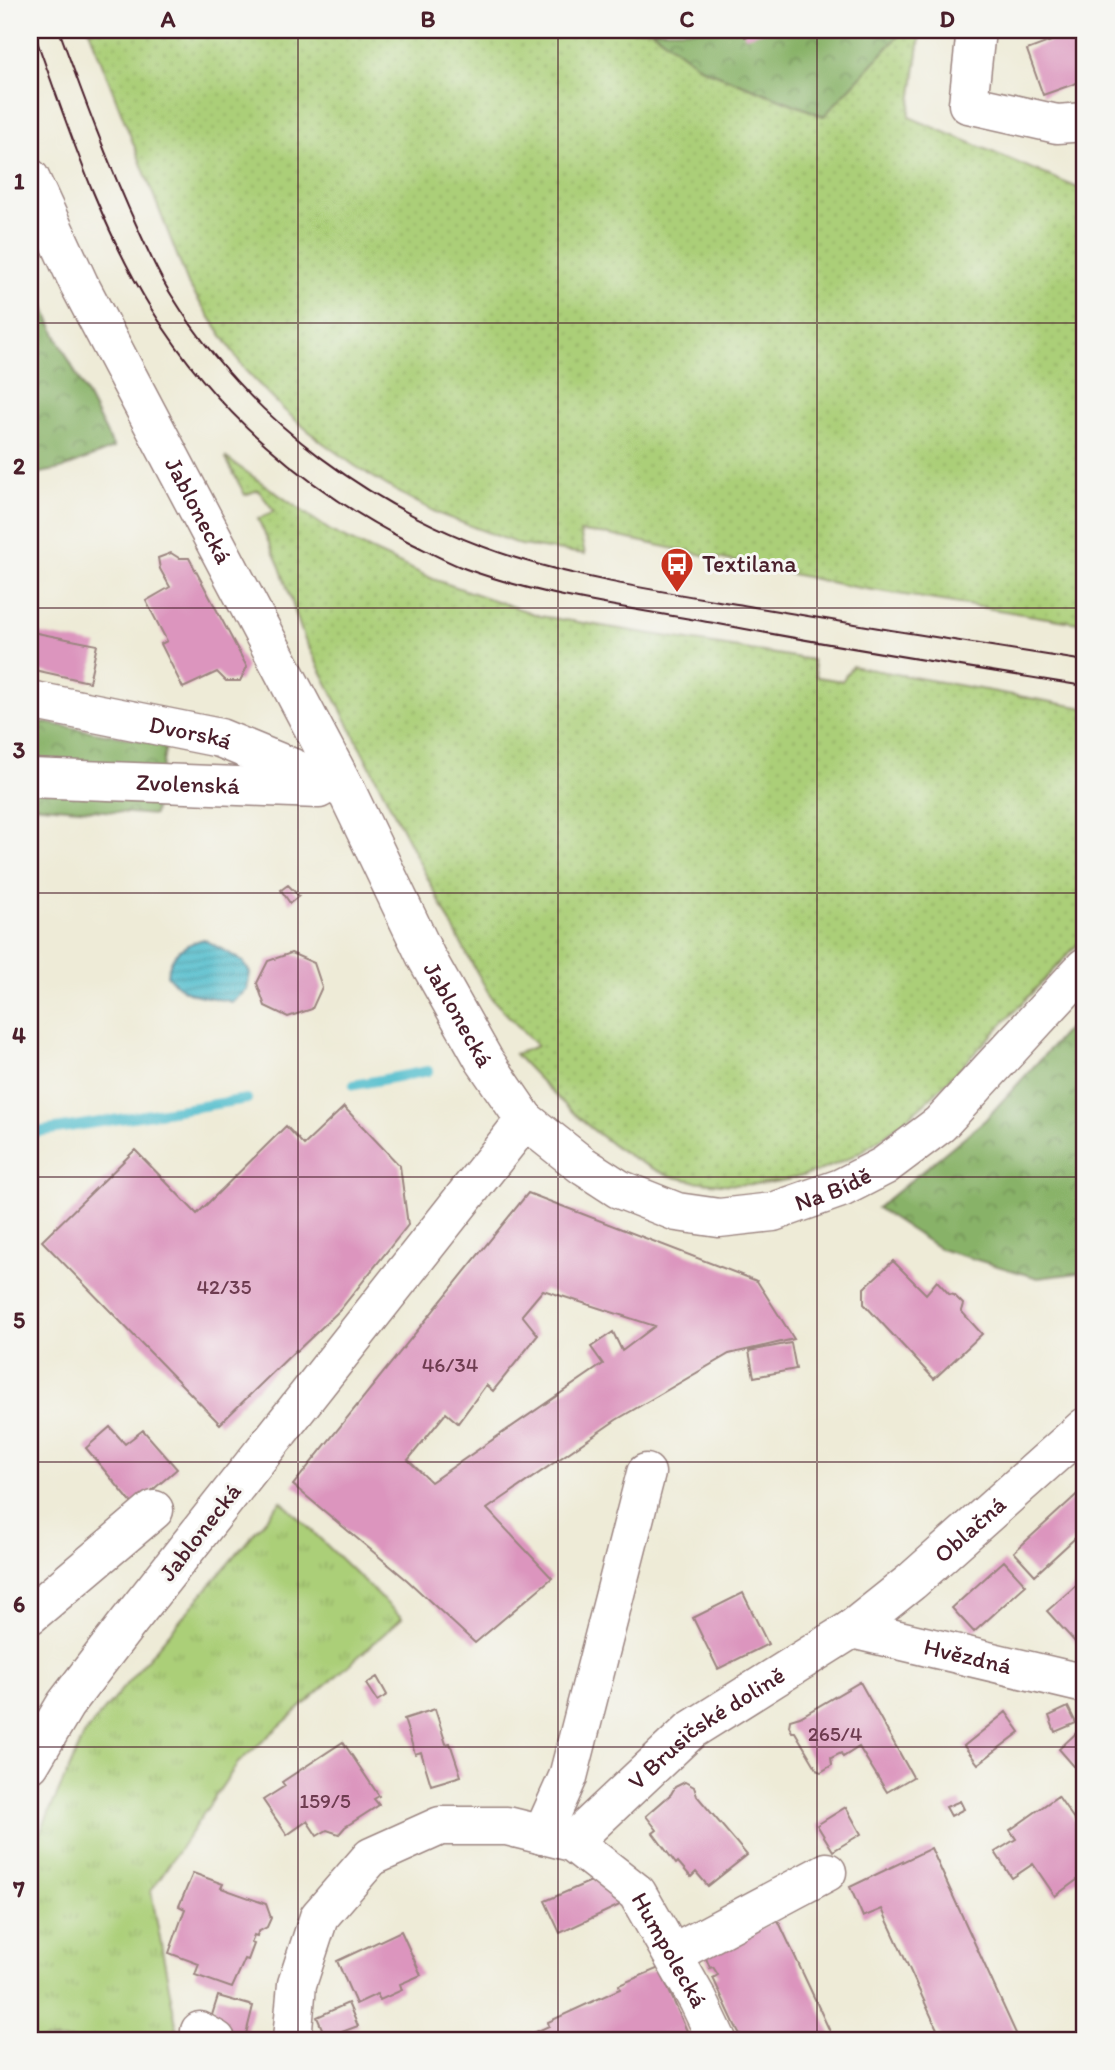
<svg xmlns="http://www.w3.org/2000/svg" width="1115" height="2070" viewBox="0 0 1115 2070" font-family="Itim,sans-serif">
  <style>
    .grass { fill: url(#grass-dots); stroke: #7a7752; stroke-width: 2 }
    .forest { fill: url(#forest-crowns); stroke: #69684a; stroke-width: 2 }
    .park { fill: url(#park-tufts); stroke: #7a7752; stroke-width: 2 }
    .water { fill: url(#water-rules); stroke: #4e6e7c; stroke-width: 2 }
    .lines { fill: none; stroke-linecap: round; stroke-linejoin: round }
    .stream { stroke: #53becd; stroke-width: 10 }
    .building { fill: #dc95be; fill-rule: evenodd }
    .minor-casing { stroke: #9c8581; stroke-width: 41 }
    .major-casing { stroke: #9c8581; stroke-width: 41 }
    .minor { stroke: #fff; stroke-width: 38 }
    .major { stroke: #fff; stroke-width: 38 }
    .tram { stroke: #4a1f2b; stroke-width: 2 }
    .grid { fill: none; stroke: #4a1f2b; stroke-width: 2; stroke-opacity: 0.55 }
    .labels { text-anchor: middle; stroke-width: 6; stroke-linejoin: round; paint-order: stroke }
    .number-label { font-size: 21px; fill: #6e3c50 }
    .street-label { font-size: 24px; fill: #4a1f2b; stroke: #f6f6f2 }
    .poi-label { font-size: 24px; fill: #4a1f2b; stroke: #f6f6f2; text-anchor: start }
    .neatline { fill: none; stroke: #4a1f2b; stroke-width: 2.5 }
    .grid-label { font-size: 23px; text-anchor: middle; font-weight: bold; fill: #4a1f2b }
  </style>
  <defs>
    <pattern id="grass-dots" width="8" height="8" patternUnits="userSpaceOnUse" patternTransform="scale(1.75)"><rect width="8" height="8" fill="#abcf78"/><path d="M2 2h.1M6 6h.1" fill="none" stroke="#95b168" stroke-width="1.8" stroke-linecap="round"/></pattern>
    <pattern id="forest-crowns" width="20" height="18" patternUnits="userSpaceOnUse" patternTransform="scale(1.75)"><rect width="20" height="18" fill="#88b268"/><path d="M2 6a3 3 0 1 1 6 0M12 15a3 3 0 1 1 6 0" fill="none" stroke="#719056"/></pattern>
    <pattern id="park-tufts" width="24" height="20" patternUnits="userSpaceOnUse" patternTransform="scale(1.75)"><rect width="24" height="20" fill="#abcf78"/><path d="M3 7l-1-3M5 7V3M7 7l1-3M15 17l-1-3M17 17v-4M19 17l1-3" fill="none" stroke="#95b168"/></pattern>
    <pattern id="water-rules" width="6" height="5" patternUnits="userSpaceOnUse" patternTransform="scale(1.75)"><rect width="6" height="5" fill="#53becd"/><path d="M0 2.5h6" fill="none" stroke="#479aa7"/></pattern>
  </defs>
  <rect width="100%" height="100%" fill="#f6f6f2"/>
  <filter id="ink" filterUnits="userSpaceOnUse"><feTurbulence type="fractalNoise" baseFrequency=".0143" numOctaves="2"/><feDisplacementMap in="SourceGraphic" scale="14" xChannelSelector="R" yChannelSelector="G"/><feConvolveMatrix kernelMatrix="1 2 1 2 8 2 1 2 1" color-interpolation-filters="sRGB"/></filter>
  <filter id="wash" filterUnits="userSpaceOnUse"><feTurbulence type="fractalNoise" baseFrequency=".00686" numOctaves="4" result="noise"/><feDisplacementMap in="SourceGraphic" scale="28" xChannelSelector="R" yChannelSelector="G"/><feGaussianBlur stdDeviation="1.57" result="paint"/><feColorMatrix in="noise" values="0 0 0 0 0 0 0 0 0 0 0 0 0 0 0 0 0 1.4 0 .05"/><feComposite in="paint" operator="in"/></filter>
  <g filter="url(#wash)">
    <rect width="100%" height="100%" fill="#eeebd7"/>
    <path class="grass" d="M89,30H651L703,69L823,116L904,30H921L909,117L1085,191V624L848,586L610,535L580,532L585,554L521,545L439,514L396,491L355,466L319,440L284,410L245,370L189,286Z
      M225,457L332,532L433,579L540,616L812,660L817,677L842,681L852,666L1085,708V936C1054,970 1022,1003 990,1037C948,1081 904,1129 849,1158C809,1178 765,1187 721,1184C700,1182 677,1180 658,1171C601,1145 557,1099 515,1054L537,1046L492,999L465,951L304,638L280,567L258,519L274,511L258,490L245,495Z"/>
    <path class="forest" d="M651,30H904L824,116L703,69Z
      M30,273L56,335L114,448L61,469L30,475Z
      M30,720L166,745L154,815L30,805Z
      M1085,1010V1272L1038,1278L940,1249L877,1208L985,1120Z"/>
    <path class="park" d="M281,1501L402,1618L238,1763L151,1891L179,2040H30V1855L85,1733Z"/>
    <path class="water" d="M203,939L243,961L250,973L247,990L232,1002C204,994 188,1000 167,975C171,952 182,946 203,939Z"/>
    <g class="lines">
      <path class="stream" d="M354,1085L428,1071
        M30,1133L247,1099"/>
    </g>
    <g id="blocks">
      <path class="building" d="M743,30H769L745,37Z
        M1072,30H1085V80L1043,95L1027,50L1073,33Z
        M171,553L179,558H189L247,667L240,681H226L217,672L183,688L161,644L167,641L146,601L170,587L160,569L158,558Z
        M32,632L97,645L89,682L30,669Z
        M288,885L299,896L290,903L281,890Z
        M291,953L314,963L322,987L312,1009L288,1017L265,1006L257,983L268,961Z
        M344,1107L400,1166L408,1225L340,1310L297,1351L296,1350L220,1424L42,1241L135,1150L197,1214L286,1126L304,1145Z
        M528,1193L757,1281L794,1339L729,1354L616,1420L487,1509L552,1578L475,1643L407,1580L293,1485ZM543,1290L655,1326L622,1351L613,1332L591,1347L603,1364L431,1482L408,1460L446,1413L458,1423L486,1385L493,1391L538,1335L522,1315Z
        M893,1261L926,1294L937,1281L949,1294L954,1295L963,1304L961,1311L982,1334L934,1379L864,1304V1288Z
        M791,1343L796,1369L754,1377L749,1351Z
        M110,1427L125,1444L143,1430L177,1469L134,1506L86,1448Z
        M1085,1487V1529L1035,1575L1014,1552Z
        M1004,1561L1026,1585L974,1632L952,1608Z
        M1085,1568V1653L1047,1611L1081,1581L1076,1576Z
        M743,1593L768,1644L718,1669L693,1618Z
        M377,1677L387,1695L377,1701L366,1684Z
        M860,1682L913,1777L887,1792L859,1747L843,1757L841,1753L831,1758L832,1765L821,1772L818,1771L795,1732H792L789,1726L790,1720L800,1717Z
        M1068,1707L1076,1723L1055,1732L1049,1716Z
        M435,1709L446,1744L450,1743L461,1776L431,1785L421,1752L415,1754L404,1719Z
        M1006,1712L1020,1732L978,1764L964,1746Z
        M1085,1725V1779L1059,1749Z
        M343,1742L379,1796L374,1799L379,1805L345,1827L339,1834L327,1830L317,1836L307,1821L287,1835L263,1800L285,1786L282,1782Z
        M685,1782L694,1787L697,1796L747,1855L708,1886L696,1872L691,1877L678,1862L676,1864L653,1833L657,1830L646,1816L671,1794L675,1787Z
        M1058,1796L1085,1835V1874L1055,1896L1033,1864L1012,1878L995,1852L1016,1839L1010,1830Z
        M960,1801L964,1809L951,1816L946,1807Z
        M846,1807L861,1834L833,1851L817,1825Z
        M931,1848L1019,2040H942L882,1909L863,1917L850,1887Z
        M193,1873L223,1884L221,1888L266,1904L271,1918L267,1927L258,1932L257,1936L254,1935L251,1943L254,1944L248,1960L245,1959L232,1988L195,1975L199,1964L169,1953L185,1909L179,1906Z
        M596,1879L624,1903L560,1933L545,1901Z
        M778,1920L834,2040H743L735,2025L713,1978L718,1975L713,1967L710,1968L704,1953Z
        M401,1931L421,1975L400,1984L402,1990L380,2000L377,1994L356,2004L337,1961Z
        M1085,1964V1983L1076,1971Z
        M659,1968L691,2040H529L527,2036L549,2026L548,2022L620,1989L619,1985Z
        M218,1996L253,2006L245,2038L208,2028Z
        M348,2003L358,2026L326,2038L317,2017Z"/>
    </g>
  </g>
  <g filter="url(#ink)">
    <use href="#blocks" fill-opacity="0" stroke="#9c8581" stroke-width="2"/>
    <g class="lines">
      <defs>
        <g id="minor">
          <path d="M976,30L968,104L1057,124L1085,122"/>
          <path id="s1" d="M30,700L220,738L346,790"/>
          <path id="s2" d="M30,778L319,789"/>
          <path id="s3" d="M525,1120L582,1165L619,1189L677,1212L719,1218L773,1212L841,1188L884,1166L940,1124L1085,967"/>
          <path d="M30,1615L154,1510"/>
          <path id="s4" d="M852,1629L1085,1684"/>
          <path d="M542,1835L568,1777L646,1473"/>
          <path id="s5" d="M572,1842L691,1730L852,1629L911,1582L1085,1427"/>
          <path d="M673,1954L827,1872"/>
          <path d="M200,2031L216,2040"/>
          <path id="s6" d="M292,2040L297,1984L319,1917L371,1857L440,1826H507L572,1842L637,1893L698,2000L717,2040"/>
        </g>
        <g id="major">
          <path id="s7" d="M30,178L79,284L346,790L426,957L484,1060L525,1120L127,1624L65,1705L30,1764"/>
        </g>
      </defs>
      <use href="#minor" class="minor-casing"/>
      <use href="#major" class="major-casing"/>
      <use href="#minor" class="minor"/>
      <use href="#major" class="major"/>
      <path class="tram" d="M33,30C67,124 99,224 152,310C214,411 306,490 411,543C429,552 447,562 466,569C549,599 638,609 724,625C844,648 965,667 1085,686
        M59,30C84,98 109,166 139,231C149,253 159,276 172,296C249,421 377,514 516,558C593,582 674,593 754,607C864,626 975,644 1085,661"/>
    </g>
  </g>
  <path class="grid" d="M298,30V2040M558,30V2040M817,30V2040M30,323H1085M30,608H1085M30,893H1085M30,1177H1085M30,1462H1085M30,1747H1085"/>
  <defs>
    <symbol id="bus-pin" viewBox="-11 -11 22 30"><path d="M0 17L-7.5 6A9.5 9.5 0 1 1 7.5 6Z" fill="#c8321e" stroke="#f6f6f2"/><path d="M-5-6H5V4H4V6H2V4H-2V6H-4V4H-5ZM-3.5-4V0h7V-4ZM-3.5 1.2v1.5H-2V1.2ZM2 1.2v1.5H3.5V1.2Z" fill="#fff"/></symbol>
  </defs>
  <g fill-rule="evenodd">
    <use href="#bus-pin" x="658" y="545" width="38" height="52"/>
  </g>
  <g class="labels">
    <g class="number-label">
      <text x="224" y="1294">42/35</text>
      <text x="450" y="1372">46/34</text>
      <text x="835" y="1741">265/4</text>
      <text x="325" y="1808">159/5</text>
    </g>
    <g class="street-label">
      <text dy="8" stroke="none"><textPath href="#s7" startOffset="373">Jablonecká</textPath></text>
      <text dy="8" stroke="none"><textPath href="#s1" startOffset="164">Dvorská</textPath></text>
      <text dy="8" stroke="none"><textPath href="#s2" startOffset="158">Zvolenská</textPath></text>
      <text dy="8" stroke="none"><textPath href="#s7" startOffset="940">Jablonecká</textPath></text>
      <text dy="8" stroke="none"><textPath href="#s3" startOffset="340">Na Bídě</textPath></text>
      <text dy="8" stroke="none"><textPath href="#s5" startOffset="508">Oblačná</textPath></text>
      <text transform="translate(200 1532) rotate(-52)" y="8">Jablonecká</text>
      <text dy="8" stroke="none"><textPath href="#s4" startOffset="119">Hvězdná</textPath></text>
      <text dy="8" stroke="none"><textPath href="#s5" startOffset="177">V Brusičské dolině</textPath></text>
      <text dy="8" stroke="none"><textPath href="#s6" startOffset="564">Humpolecká</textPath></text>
    </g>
    <g class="poi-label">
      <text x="702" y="572">Textilana</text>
    </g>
  </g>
  <rect width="1115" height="2070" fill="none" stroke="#f6f6f2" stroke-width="77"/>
  <rect x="38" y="38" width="1038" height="1994" class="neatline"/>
  <g class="grid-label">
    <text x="168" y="27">A</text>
    <text x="428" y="27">B</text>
    <text x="687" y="27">C</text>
    <text x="947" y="27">D</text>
    <text x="19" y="189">1</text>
    <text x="19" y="474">2</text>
    <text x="19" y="758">3</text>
    <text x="19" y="1043">4</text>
    <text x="19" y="1328">5</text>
    <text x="19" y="1612">6</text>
    <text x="19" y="1897">7</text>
  </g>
</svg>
